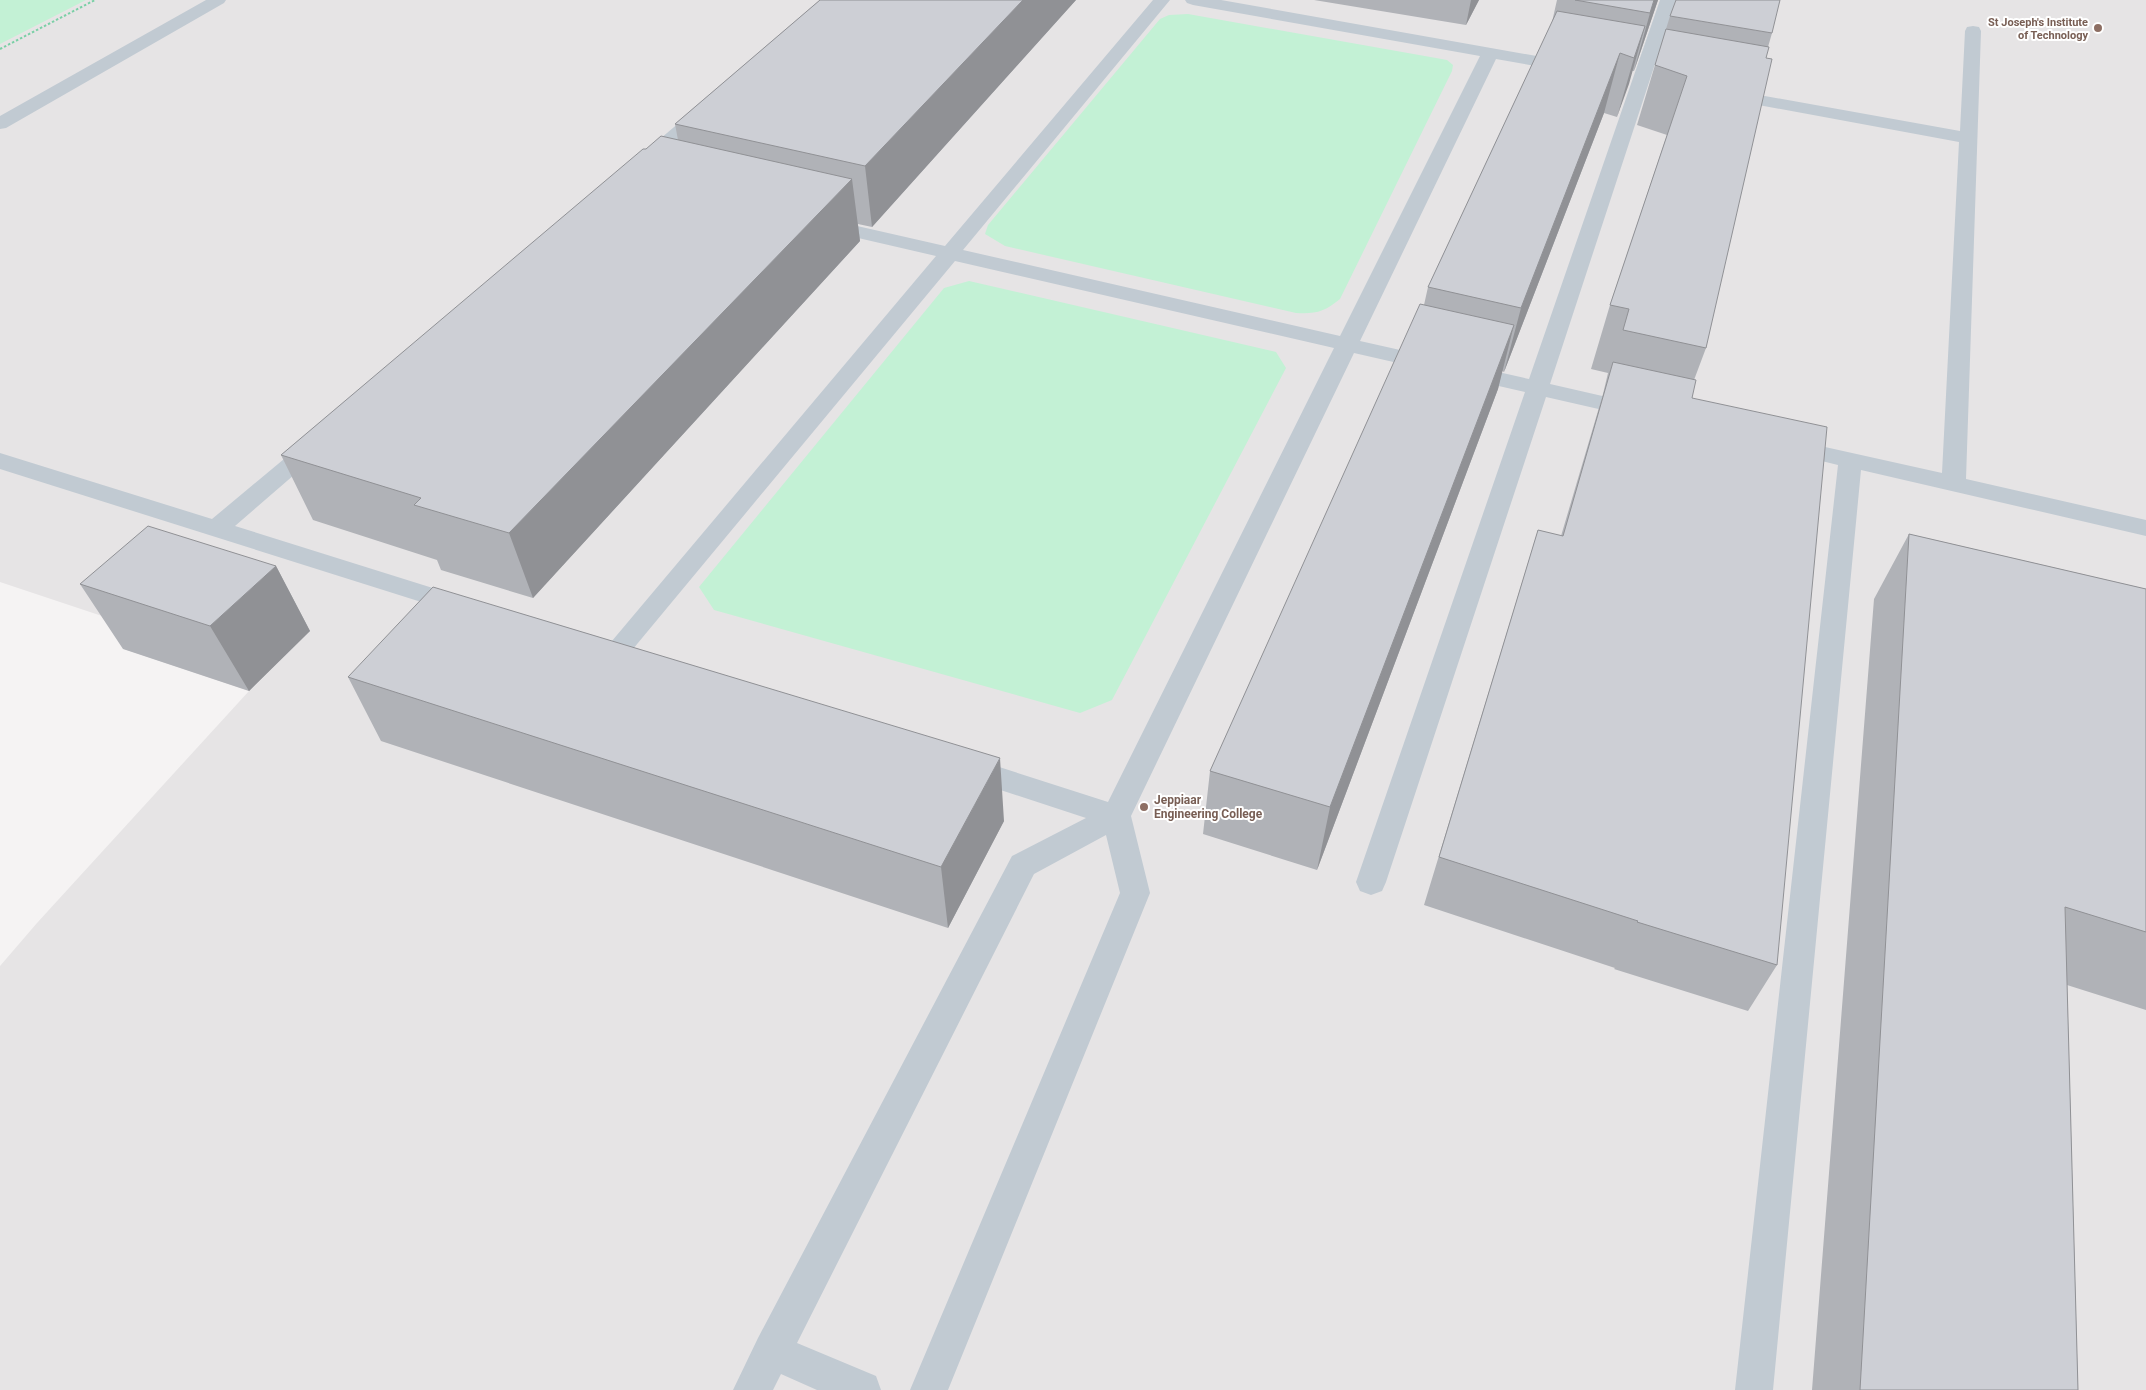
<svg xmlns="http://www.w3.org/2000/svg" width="2146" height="1390" viewBox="0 0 2146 1390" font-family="Roboto,sans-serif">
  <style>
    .education { fill: #e6e4e5 }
    .green { fill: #c3f1d5 }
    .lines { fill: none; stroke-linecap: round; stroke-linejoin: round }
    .path { stroke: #7ad0a6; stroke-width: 2; stroke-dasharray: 2.5 2; stroke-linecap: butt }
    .minor { fill: #c1cad2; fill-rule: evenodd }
    .wall { fill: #b0b2b7 }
    .shaded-wall { fill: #909195 }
    .building { fill: #cdcfd5; stroke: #909195 }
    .education-dot { fill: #8d6e63; stroke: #fff; stroke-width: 2 }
    .labels { text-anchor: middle; stroke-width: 4; stroke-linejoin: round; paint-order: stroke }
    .far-education-label { font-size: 11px; font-weight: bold; fill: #785e54; stroke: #fff; text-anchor: end }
    .education-label { font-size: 12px; font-weight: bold; fill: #785e54; stroke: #fff; text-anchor: start }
  </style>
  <rect width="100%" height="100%" fill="#f5f3f3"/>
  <path class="education" d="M0,0H2146V1390H0V966L37,923L249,691L124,649L144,630L0,582Z"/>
  <path class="green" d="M0,0H86L0,44Z
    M1188,14L1436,58L1447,60L1453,65L1452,71L1340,299C1324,312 1316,314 1296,313L1005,246L985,234L988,225L1160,19L1169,15Z
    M969,281L1276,352L1286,368L1112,700L1080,713L714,610L699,587L944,288Z"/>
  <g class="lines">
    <path class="path" d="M0,49L95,0"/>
    <path class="minor" d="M206,0H226L224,3L6,128L0,129V116Z
      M1153,0H1170L963,250L1340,336L1480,56L1193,5L1187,3L1185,0H1221L1570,62L1576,63L1579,67L1576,71L1570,72L1496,59L1360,341L1529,379L1660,0H1676L1550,384L1646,406L1649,411L1646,416L1638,418L1546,397L1386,882L1382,891L1371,895L1360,891L1356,882L1525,392L1354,353L1131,816L1150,893L948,1390H910L1120,893L1106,835L1034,874L797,1343L876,1376L881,1390H817L781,1374L773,1390H733L758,1338L1012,856L1086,818L955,775L951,767L955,759L965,756L1108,802L1334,348L955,261L623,661L614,664L605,661L601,654L936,256L815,228L812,224L815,220L822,218L945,246Z
      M1973,26L1979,27L1981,31L1966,479L2146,520V536L1861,470L1773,1390H1735L1838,465L1781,451L1777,446L1781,441L1789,439L1942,473L1959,142L1726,99L1720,98L1717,94L1720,90L1726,89L1960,131L1965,31L1967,27Z
      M705,105L711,106L714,110L711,114L649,168L642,170L635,168L633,164L635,160L699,106Z
      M316,437L324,439L328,444L324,449L235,526L471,600L475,606L471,612L462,615L453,612L0,469V453L212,519L308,439Z"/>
  </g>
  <path class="wall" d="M820,0H1076L872,227L858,224L860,241L533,598L441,570L437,560L313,520L281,455L646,149L678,140L675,124Z
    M1314,0H1479L1466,25Z
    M1557,0H1658L1634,71H1632L1617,117L1604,113L1504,372L1502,371L1498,389L1317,870L1203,834L1210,771L1424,305L1428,287L1552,22Z
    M1670,16L1772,33L1768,47L1706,348L1694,380L1692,398L1777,965L1748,1011L1614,969L1615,968L1424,905L1538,530L1561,536L1603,394L1608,373L1591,369L1610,305L1667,135L1637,125L1655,65Z
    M1909,534L2146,589V1010L2067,985L2078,1390H1812L1874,599Z
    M276,566L310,631L249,691L123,649L80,584Z
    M348,677L1004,821L948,928L381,741Z"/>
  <path class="shaded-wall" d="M1023,0H1076L872,227L865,166Z
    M1471,0H1479L1466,25Z
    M1654,0H1658L1634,71L1650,13Z
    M1645,26L1629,84L1617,117L1634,58Z
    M1620,53L1604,113L1504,372L1521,308Z
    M852,179L860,241L533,598L509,533Z
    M1514,325L1498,389L1317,870L1330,807Z
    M276,566L310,631L249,691L210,626Z
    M1000,758L1004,821L948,928L941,867Z"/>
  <path class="building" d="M820,0H1023L865,166L675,124Z
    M1575,0H1654L1650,13Z
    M1676,0H1780L1772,33L1670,16Z
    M1557,11L1645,26L1634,58L1620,53L1521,308L1428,287Z
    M1666,29L1769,47L1766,58L1772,59L1706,348L1623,330L1629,309L1610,305L1687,76L1655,65Z
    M661,136L852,179L509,533L414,505L421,498L281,455L643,149H646Z
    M1420,304L1514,325L1330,807L1210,771Z
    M1613,362L1696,380L1692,398L1827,427L1777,965L1637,922L1638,921L1439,857L1538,530L1563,536Z
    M148,526L276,566L210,626L80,584Z
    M1909,534L2146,589V932L2065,907L2078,1390H1860Z
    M433,587L1000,758L941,867L348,677Z"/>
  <g class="education-dot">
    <circle cx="2098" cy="28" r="5"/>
    <circle cx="1144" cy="807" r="5"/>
  </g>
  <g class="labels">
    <g class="far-education-label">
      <text x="2088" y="26">St Joseph's Institute<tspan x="2088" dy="13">of Technology</tspan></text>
    </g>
    <g class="education-label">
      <text x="1154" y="804">Jeppiaar<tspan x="1154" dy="14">Engineering College</tspan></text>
    </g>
  </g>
</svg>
